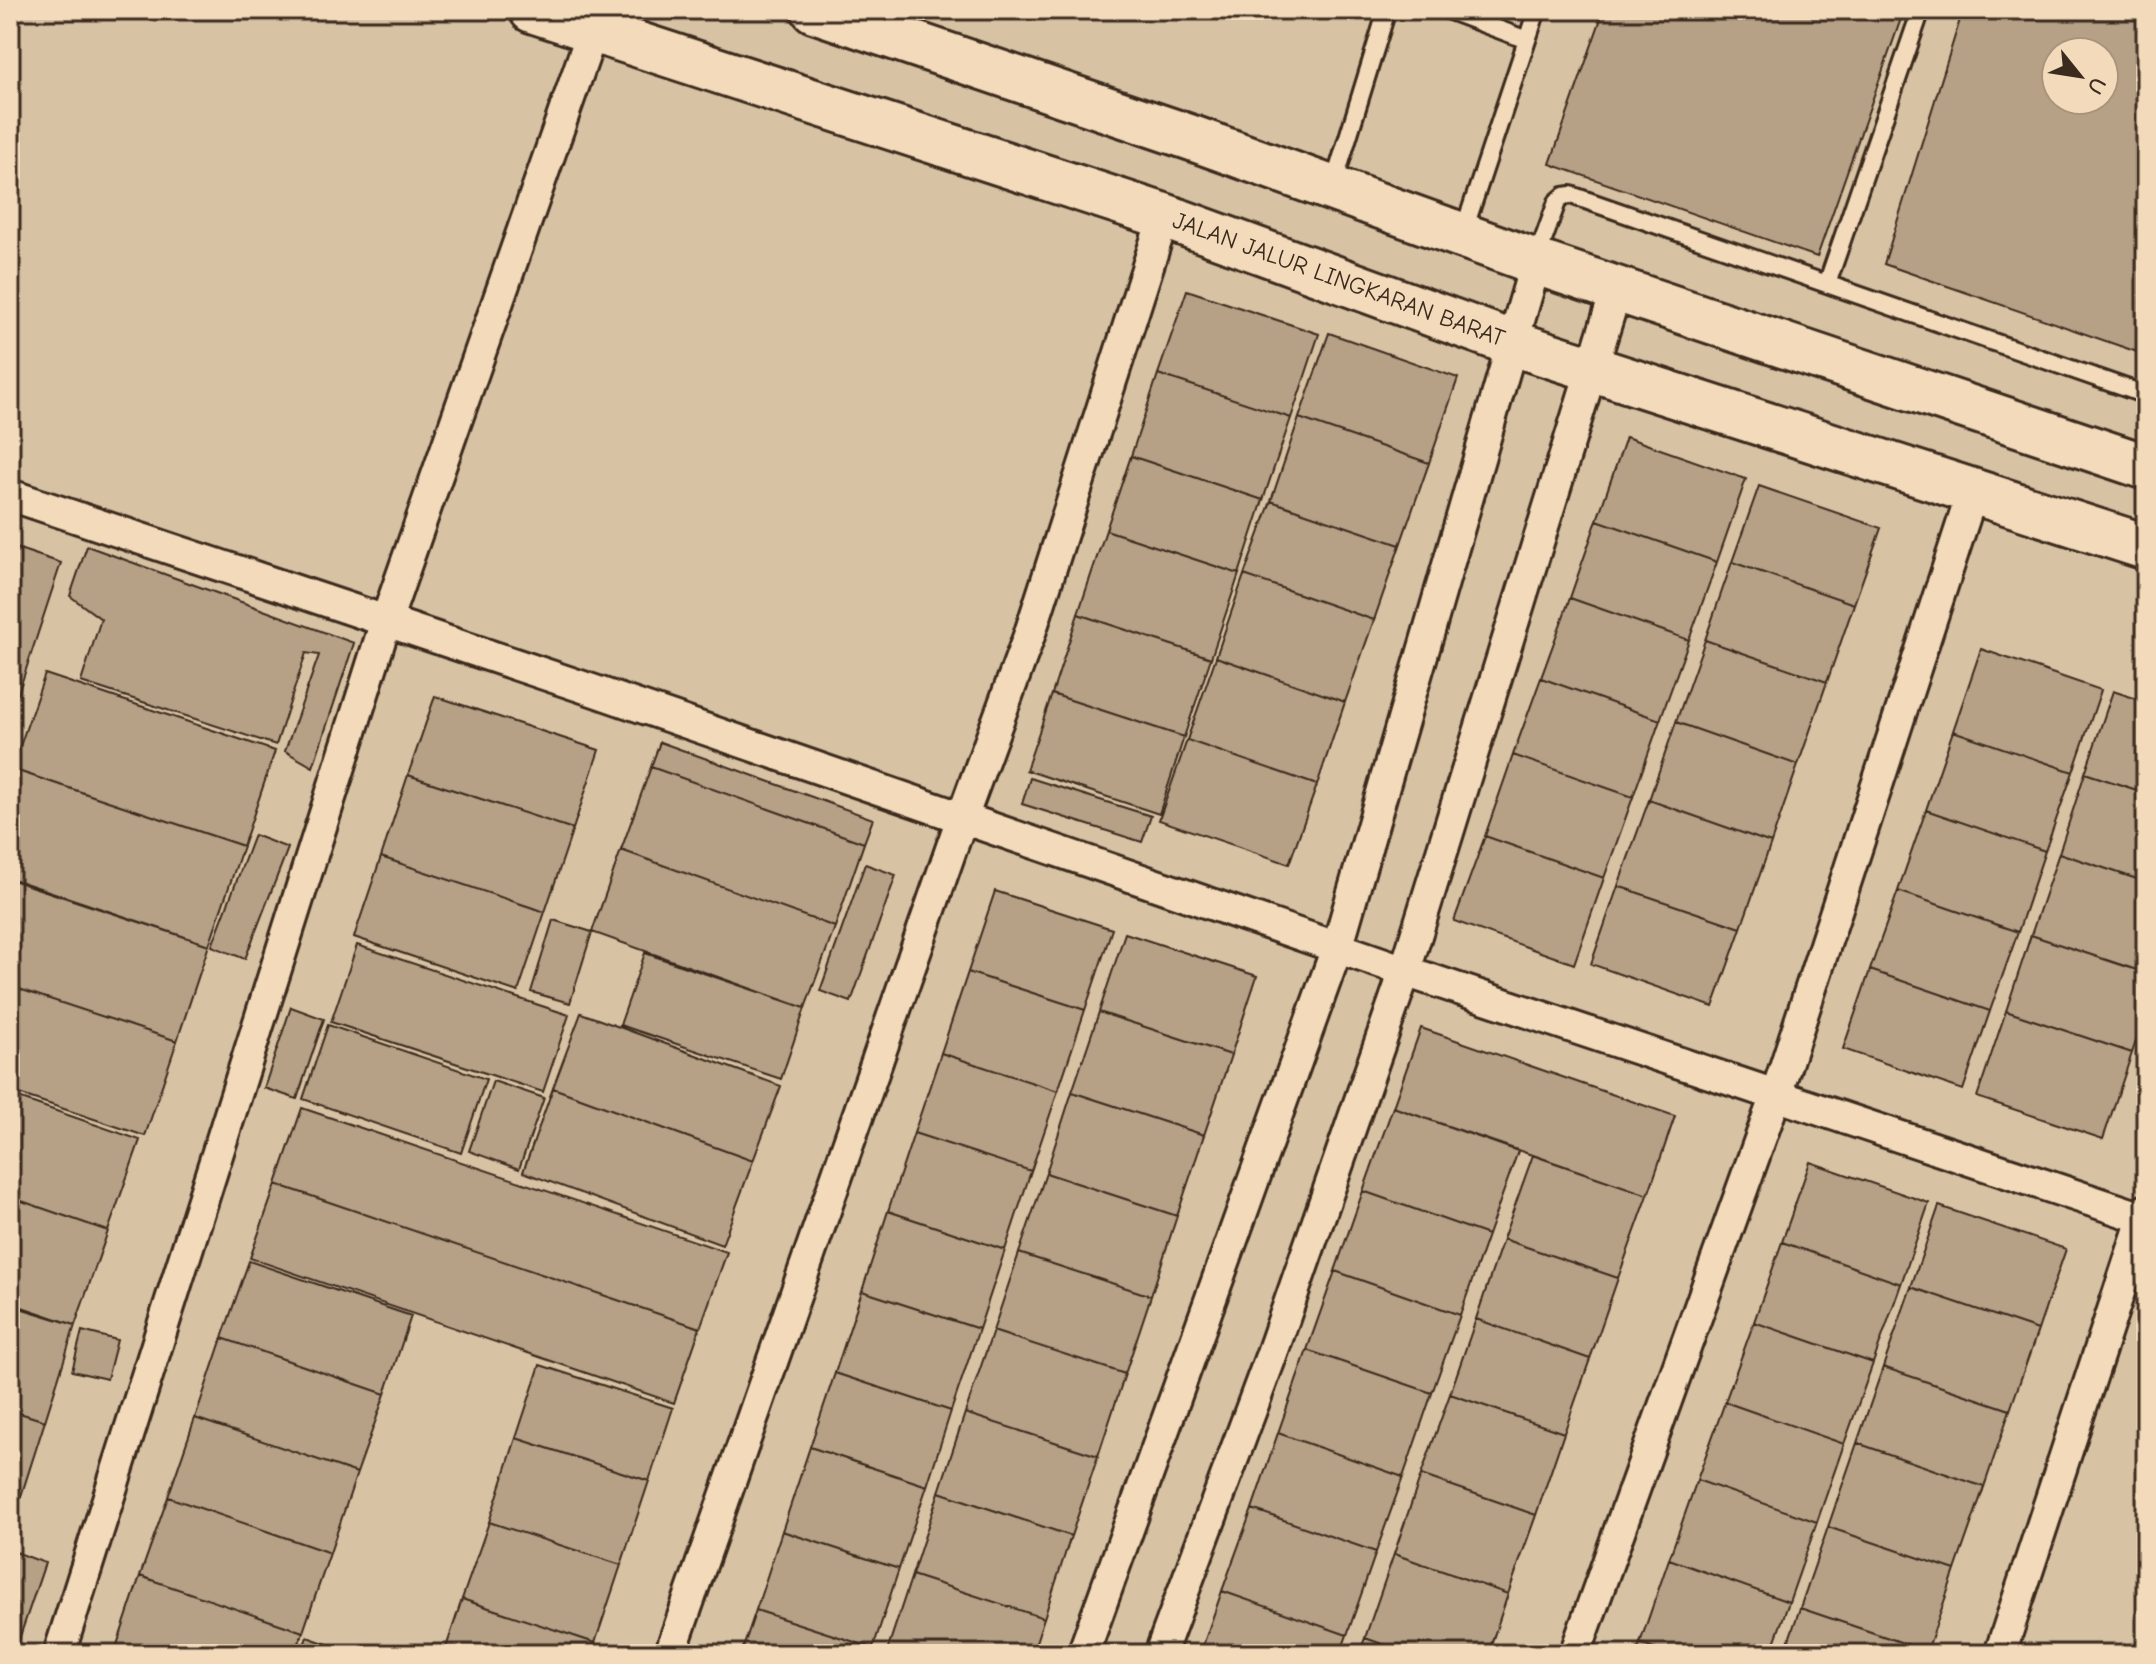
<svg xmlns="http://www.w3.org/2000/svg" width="2156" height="1664" viewBox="0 0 2156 1664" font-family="'Comic Neue',sans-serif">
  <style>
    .built { fill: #d8c2a4; fill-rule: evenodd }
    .building { fill: #b6a187; stroke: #3b2a1e; stroke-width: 2; fill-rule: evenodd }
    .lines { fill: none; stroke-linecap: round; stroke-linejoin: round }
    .lane-casing { stroke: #3b2a1e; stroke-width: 22 }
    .street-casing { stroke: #3b2a1e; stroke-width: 36 }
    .primary-casing { stroke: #3b2a1e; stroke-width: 50 }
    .lane { stroke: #f2daba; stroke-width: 16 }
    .street { stroke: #f2daba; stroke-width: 30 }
    .primary { stroke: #f2daba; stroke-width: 44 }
    .labels { text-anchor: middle; stroke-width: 6; stroke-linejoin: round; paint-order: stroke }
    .street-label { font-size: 24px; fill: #3b2a1e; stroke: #f2daba }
  </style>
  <rect width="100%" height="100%" fill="#e7d0b1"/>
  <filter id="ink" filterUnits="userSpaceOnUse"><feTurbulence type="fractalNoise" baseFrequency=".0125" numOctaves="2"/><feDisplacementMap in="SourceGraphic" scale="16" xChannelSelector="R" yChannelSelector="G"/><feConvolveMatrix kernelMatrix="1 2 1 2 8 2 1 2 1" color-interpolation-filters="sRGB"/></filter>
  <g filter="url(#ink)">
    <path class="built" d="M10,10H2146V1654H10ZM2056,52H2104V100H2056Z"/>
    <path class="building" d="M1604,10H1904L1817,257L1550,164Z
      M1963,10H2146V355L1884,264ZM2056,52H2104V100H2056Z
      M1187,290L1319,334L1291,418L1158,374Z
      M1329,333L1458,378L1429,463L1299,418Z
      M1158,374L1291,418L1263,500L1131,456Z
      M1299,418L1429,463L1400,545L1271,501Z
      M1626,437L1746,479L1717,562L1597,520Z
      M1131,456L1263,500L1239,574L1106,530Z
      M1759,486L1881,528L1854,604L1732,562Z
      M1271,501L1400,545L1374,620L1244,575Z
      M1597,520L1717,562L1689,640L1570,598Z
      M1106,530L1239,574L1211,658L1078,614Z
      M10,546L61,563L10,718Z
      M87,546L354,643L313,767L285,751L319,655L306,653L276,745L81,682L101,619L70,596Z
      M1732,562L1854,604L1827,682L1705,640Z
      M1244,575L1374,620L1345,702L1216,657Z
      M1570,598L1689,640L1660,720L1541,678Z
      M1078,614L1211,658L1184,737L1052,694Z
      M1705,640L1827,682L1798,765L1676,722Z
      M1981,649L2101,690L2073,772L1953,731Z
      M1216,657L1345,702L1317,785L1187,740Z
      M45,674L275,751L243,846L12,769Z
      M1541,678L1660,720L1633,797L1513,755Z
      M2113,691L2146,702V793L2085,773Z
      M1052,694L1184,737L1159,814L1026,770Z
      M435,696L599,750L573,829L408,775Z
      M1676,722L1798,765L1771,843L1649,800Z
      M1953,731L2073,772L2045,851L1926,810Z
      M1187,740L1317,785L1289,864L1159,820Z
      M660,742L873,819L864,843L651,767Z
      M1513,755L1633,797L1604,878L1485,836Z
      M651,767L864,843L835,927L621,850Z
      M12,769L243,846L209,945L10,878V775Z
      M2085,773L2146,793V882L2059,853Z
      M408,775L573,829L545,912L381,857Z
      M1030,778L1151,816L1142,842L1022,804Z
      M1649,800L1771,843L1741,928L1618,886Z
      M1926,810L2045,851L2018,932L1898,891Z
      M254,835L288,848L245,959L212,946Z
      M1485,836L1604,878L1574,964L1454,921Z
      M621,850L835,927L805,1008L592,932Z
      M2059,853L2146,882V973L2031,935Z
      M381,857L545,912L518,992L354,937Z
      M865,864L896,875L851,1002L820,991Z
      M12,880L209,945L177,1041L10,986V887Z
      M1618,886L1741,928L1713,1007L1591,964Z
      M995,891L1112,929L1085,1010L968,972Z
      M1898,891L2018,932L1990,1011L1870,970Z
      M553,920L592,932L570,1003L531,992Z
      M1125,933L1257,976L1231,1055L1099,1012Z
      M2031,935L2146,973V1011L2132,1053L2006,1011Z
      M357,945L569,1015L543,1092L331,1022Z
      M645,953L805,1008L781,1079L620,1025Z
      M1870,970L1990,1011L1963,1090L1843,1049Z
      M968,972L1085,1010L1058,1091L941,1053Z
      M10,986L177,1041L145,1136L10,1091Z
      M291,1007L324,1019L297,1099L264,1088Z
      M2006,1011L2132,1053L2103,1139L1977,1097Z
      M1099,1012L1231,1055L1204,1135L1072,1092Z
      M581,1013L781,1086L753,1161L553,1088Z
      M328,1025L486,1079L461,1153L303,1099Z
      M1421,1028L1675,1116L1648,1195L1393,1107Z
      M941,1053L1058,1091L1031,1171L914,1133Z
      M493,1081L544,1098L519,1169L469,1151Z
      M553,1088L753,1161L722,1245L523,1172Z
      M1072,1092L1204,1135L1177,1216L1046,1173Z
      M10,1095L140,1140L108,1231L10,1197Z
      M1393,1107L1518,1151L1488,1235L1363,1191Z
      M302,1108L727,1252L700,1328L276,1184Z
      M914,1133L1031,1171L1005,1250L888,1211Z
      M1533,1155L1648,1195L1618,1278L1503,1239Z
      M1810,1162L1929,1203L1901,1284L1782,1242Z
      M1046,1173L1177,1216L1151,1296L1019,1253Z
      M276,1184L700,1328L674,1403L250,1258Z
      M1363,1191L1488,1235L1460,1315L1335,1271Z
      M10,1197L108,1231L75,1325L10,1303Z
      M1939,1206L2066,1249L2038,1330L1911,1287Z
      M888,1211L1005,1250L979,1329L862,1291Z
      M1503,1239L1618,1278L1590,1359L1476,1319Z
      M1782,1242L1901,1284L1873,1363L1754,1322Z
      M1019,1253L1151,1296L1125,1374L993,1331Z
      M249,1261L411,1316L385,1394L222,1338Z
      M1335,1271L1460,1315L1432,1393L1307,1350Z
      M1911,1287L2038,1330L2010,1410L1883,1367Z
      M862,1291L979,1329L951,1411L835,1373Z
      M10,1305L75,1325L45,1421L10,1410Z
      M1476,1319L1590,1359L1564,1433L1450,1394Z
      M1754,1322L1873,1363L1844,1444L1725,1402Z
      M82,1331L117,1340L107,1379L72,1371Z
      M993,1331L1125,1374L1098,1456L965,1413Z
      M222,1338L385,1394L357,1473L195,1418Z
      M1307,1350L1432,1393L1403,1477L1278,1433Z
      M540,1365L673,1408L649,1481L516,1438Z
      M1883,1367L2010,1410L1984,1487L1857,1443Z
      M835,1373L951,1411L927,1486L810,1447Z
      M1450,1394L1564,1433L1536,1515L1421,1475Z
      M1725,1402L1844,1444L1817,1522L1697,1480Z
      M10,1410L45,1421L16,1512L10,1510Z
      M965,1413L1098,1456L1071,1536L939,1492Z
      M195,1418L357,1473L330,1553L168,1497Z
      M1278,1433L1403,1477L1376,1552L1252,1509Z
      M516,1438L649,1481L621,1565L489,1522Z
      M1857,1443L1984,1487L1955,1570L1828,1527Z
      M810,1447L927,1486L899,1569L782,1531Z
      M1421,1475L1536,1515L1508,1594L1394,1554Z
      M1697,1480L1817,1522L1789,1602L1669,1559Z
      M939,1492L1071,1536L1044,1618L912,1575Z
      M168,1497L330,1553L303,1632L140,1576Z
      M1252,1509L1376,1552L1347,1635L1222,1591Z
      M489,1522L621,1565L595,1643L462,1599Z
      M1828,1527L1955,1570L1927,1651L1800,1608Z
      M782,1531L899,1569L873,1648L756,1610Z
      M13,1551L45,1563L14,1654H10V1560Z
      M1394,1554L1508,1594L1488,1654H1411L1365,1638Z
      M1669,1559L1789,1602L1770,1654H1672L1640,1643Z
      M912,1575L1044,1618L1032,1654H894L887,1651Z
      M140,1576L303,1632L295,1654H114Z
      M1222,1591L1347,1635L1340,1654H1200Z
      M462,1599L595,1643L591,1654H444Z
      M1800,1608L1927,1651L1926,1654H1784Z
      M756,1610L873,1648L871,1654H741Z
      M307,1637L356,1654H301Z
      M1365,1638L1411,1654H1359Z
      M1640,1643L1672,1654H1636Z"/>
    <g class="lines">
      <defs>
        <path id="lane" d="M1447,10L1527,40
          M1333,186L1387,10
          M1463,233L1537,10
          M1536,260L1557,202L1564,196L1571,195L2146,395
          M1827,284L1921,10"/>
        <path id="street" d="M10,495L592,690L1405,971L2146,1219
          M59,1654L386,621L593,30
          M670,1654L962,818L1029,636L1164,216
          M1083,1654L1337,948L1536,262
          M1160,1654L1271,1356L1405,971L1617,288
          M1575,1654L1776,1095L1973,491
          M2000,1654L2146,1210"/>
        <path id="primary" d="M532,10L1164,216L1512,343L2146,547
          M814,10L1192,138L1536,262L2146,467"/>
      </defs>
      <use href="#lane" class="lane-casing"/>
      <use href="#street" class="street-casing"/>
      <use href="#primary" class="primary-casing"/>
      <use href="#lane" class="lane"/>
      <use href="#street" class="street"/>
      <use href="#primary" class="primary"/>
    </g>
  </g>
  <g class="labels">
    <g class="street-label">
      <text transform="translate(1339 279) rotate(20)" y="8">JALAN JALUR LINGKARAN BARAT</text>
    </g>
  </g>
  <rect width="2156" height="1664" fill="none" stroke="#f2daba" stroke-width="40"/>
  <rect x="20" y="20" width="2116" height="1624" fill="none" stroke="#3b2a1e" stroke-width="3" filter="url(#ink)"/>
  <g transform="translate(2080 76) rotate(120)"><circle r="38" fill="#f2daba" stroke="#a9947c" stroke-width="2"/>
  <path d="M0-6L14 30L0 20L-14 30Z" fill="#3b2a1e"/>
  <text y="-12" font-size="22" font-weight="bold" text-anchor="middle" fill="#3b2a1e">U</text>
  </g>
</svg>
